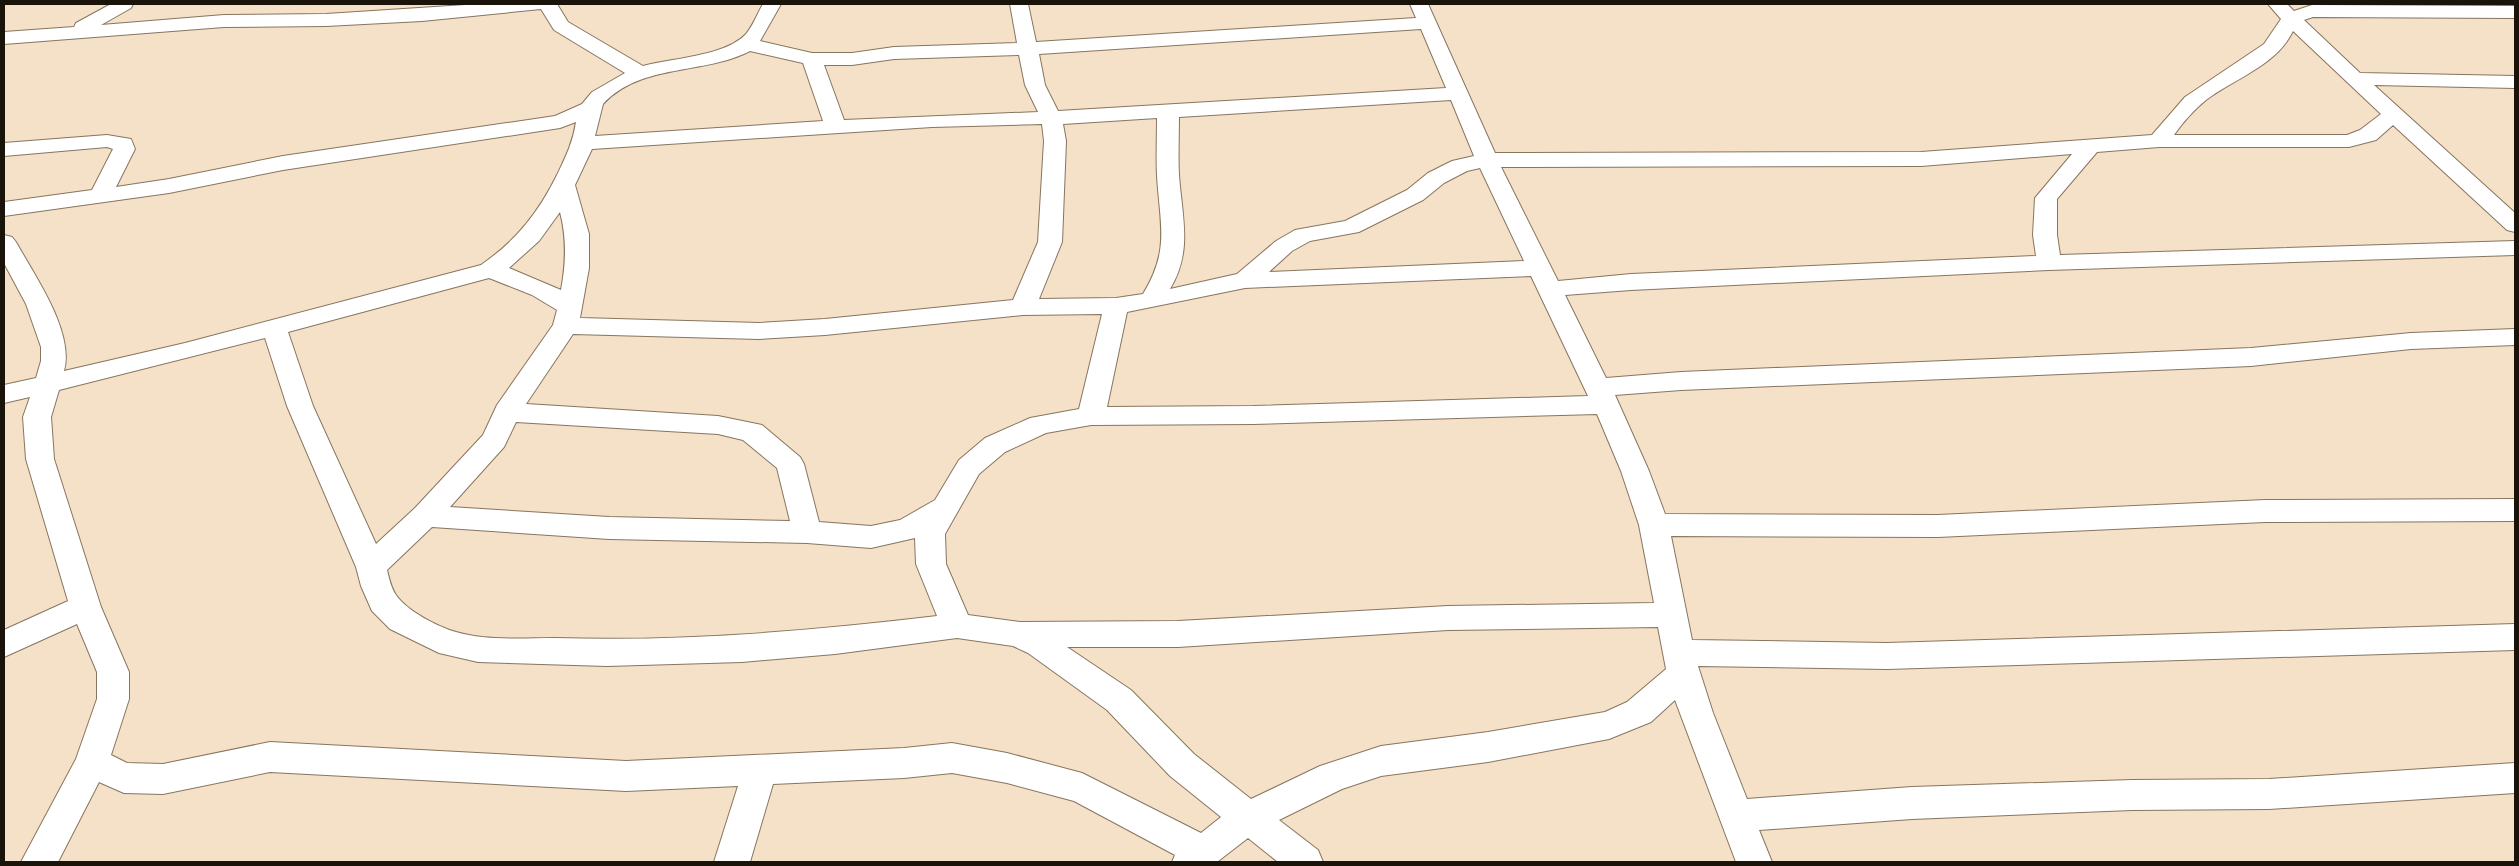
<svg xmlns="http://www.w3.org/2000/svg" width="2519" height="866" viewBox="0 0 2519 866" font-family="Overpass,sans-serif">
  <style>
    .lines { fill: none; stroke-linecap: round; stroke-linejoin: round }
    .minor-casing { stroke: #87755f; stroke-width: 2 }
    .minor { fill: #fff; fill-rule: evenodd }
  </style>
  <rect width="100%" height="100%" fill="#f5e0c8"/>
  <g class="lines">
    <defs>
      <path id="minor" d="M111,4H133L131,8L101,25L224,15L326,14L481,4H557L568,22L643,66C672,58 726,56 746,34C753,26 757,14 763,4H781L760,41L812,53H852L894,47L1017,43L1010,4H1028L1036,42L1416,18L1410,4H1428L1495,153L1921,152L2152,135L2185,97L2264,44L2281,19L2268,4H2287L2294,11L2312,5L2515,6V18L2313,17L2304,20L2360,73L2515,76V88L2374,85L2515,213V232L2507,230L2393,125L2376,140L2349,147H2159L2097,152L2057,199V235L2060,255L2515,241V255L2049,270L1631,290L1565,295L1606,378L1681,372L2251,348L2411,333L2515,329V345L2411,349L2251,366L1681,390L1615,395L1649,471L1665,514L1938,515L2265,500L2515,499V521L2265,522L1938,537L1671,536L1692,640L1887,643L2515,624V650L1887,669L1698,666L1713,713L1747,799L1912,787L2132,780L2269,779L2515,763V793L2269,809L2132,810L1912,819L1759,830L1772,862H1736L1675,700L1651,722L1609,739L1488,762L1381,776L1342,789L1279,820L1318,850L1323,862H1278L1248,838L1217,862H1172L1175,855L1074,801L1007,783L952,773L904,778L773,784L750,862H714L738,786L626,791L270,772L163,794L124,793L99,782L58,862H21L76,759L97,699V672L77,624L4,657V630L68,601L26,459L23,417L30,397L4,403V385L36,378L41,361V347L26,304L4,263V235L12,237L16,242C34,275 75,332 64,371L185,343L481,265C517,240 539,212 558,173C566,156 573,142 576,122L560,128L283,170L169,193L4,216V202L92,190L113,149L107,147L4,156V143L107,135L131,139L135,149L116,187L169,179L283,156L555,116L582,104L592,92L625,73L554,30L541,9L422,21L326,26L224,27L4,44V32L74,27L76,23ZM1421,29L1446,88L1058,111L1045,85L1039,54ZM2293,31L2381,114L2360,130L2347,135H2174C2183,122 2194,110 2206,100C2235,78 2276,66 2293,31ZM750,51L803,63L823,121L595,136L603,104C641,63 704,75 750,51ZM1019,55L1025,85L1038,112L844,120L824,65H852L894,59ZM1451,100L1474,156L1452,161L1428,173L1407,190L1345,221L1295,230L1276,241L1237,274L1170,289C1193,251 1182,217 1179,175C1178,156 1179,136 1179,117ZM1157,118C1157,137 1156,157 1157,176C1160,225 1170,250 1143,294L1116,298L1039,299L1062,242L1066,141L1063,124ZM1042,124L1044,141L1038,242L1013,300L825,319L759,323L580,318L589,268V234L575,185L592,149L932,127ZM2072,154L2035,198L2033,235L2036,256L1631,274L1558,281L1501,167L1921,166ZM1480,168L1524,261L1269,272L1292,251L1310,241L1359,232L1423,200L1444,183L1467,171ZM560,212C567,239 566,263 561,290L509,268L539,241ZM1531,276L1588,396L1253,406L1107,407L1127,312L1245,288ZM489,278L532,295L557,310L553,325L497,405L483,435L415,508L376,544L313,406L288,332ZM1102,314L1079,409L1030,418L985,438L959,460L935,500L900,520L871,526L819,522L804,464L800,457L762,425L718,416L526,404L573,334L759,339L825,335L1023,315ZM265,338L287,406L356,567L361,586L372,611L390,629L439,653L478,662L607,666L742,662L835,654L957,638L1013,646L1028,653L1107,710L1170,776L1221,817L1201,833L1082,773L1007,753L952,743L904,748L626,761L270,742L163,764L127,763L111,755L129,699V672L101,607L54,459L51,417L59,390ZM1597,414L1621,471L1639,525L1654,603L1448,606L1178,621L1020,622L968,615L946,564L945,534L979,474L1005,452L1046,433L1091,425L1253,424ZM516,422L718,434L743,440L777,468L790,521L609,517L450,507L504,447ZM432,527L609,539L807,543L871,548L915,538L916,564L937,616C810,631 683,642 555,638C523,638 487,641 456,632C438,627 407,611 396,595C391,588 389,578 387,570ZM1658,627L1666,669L1627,702L1605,712L1488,732L1381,746L1320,766L1251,799L1194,754L1131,690L1067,647H1178L1448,630Z"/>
    </defs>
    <use href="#minor" class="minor-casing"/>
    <use href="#minor" class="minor"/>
  </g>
  <rect width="2519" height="866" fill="none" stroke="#1a130a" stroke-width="10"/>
</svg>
